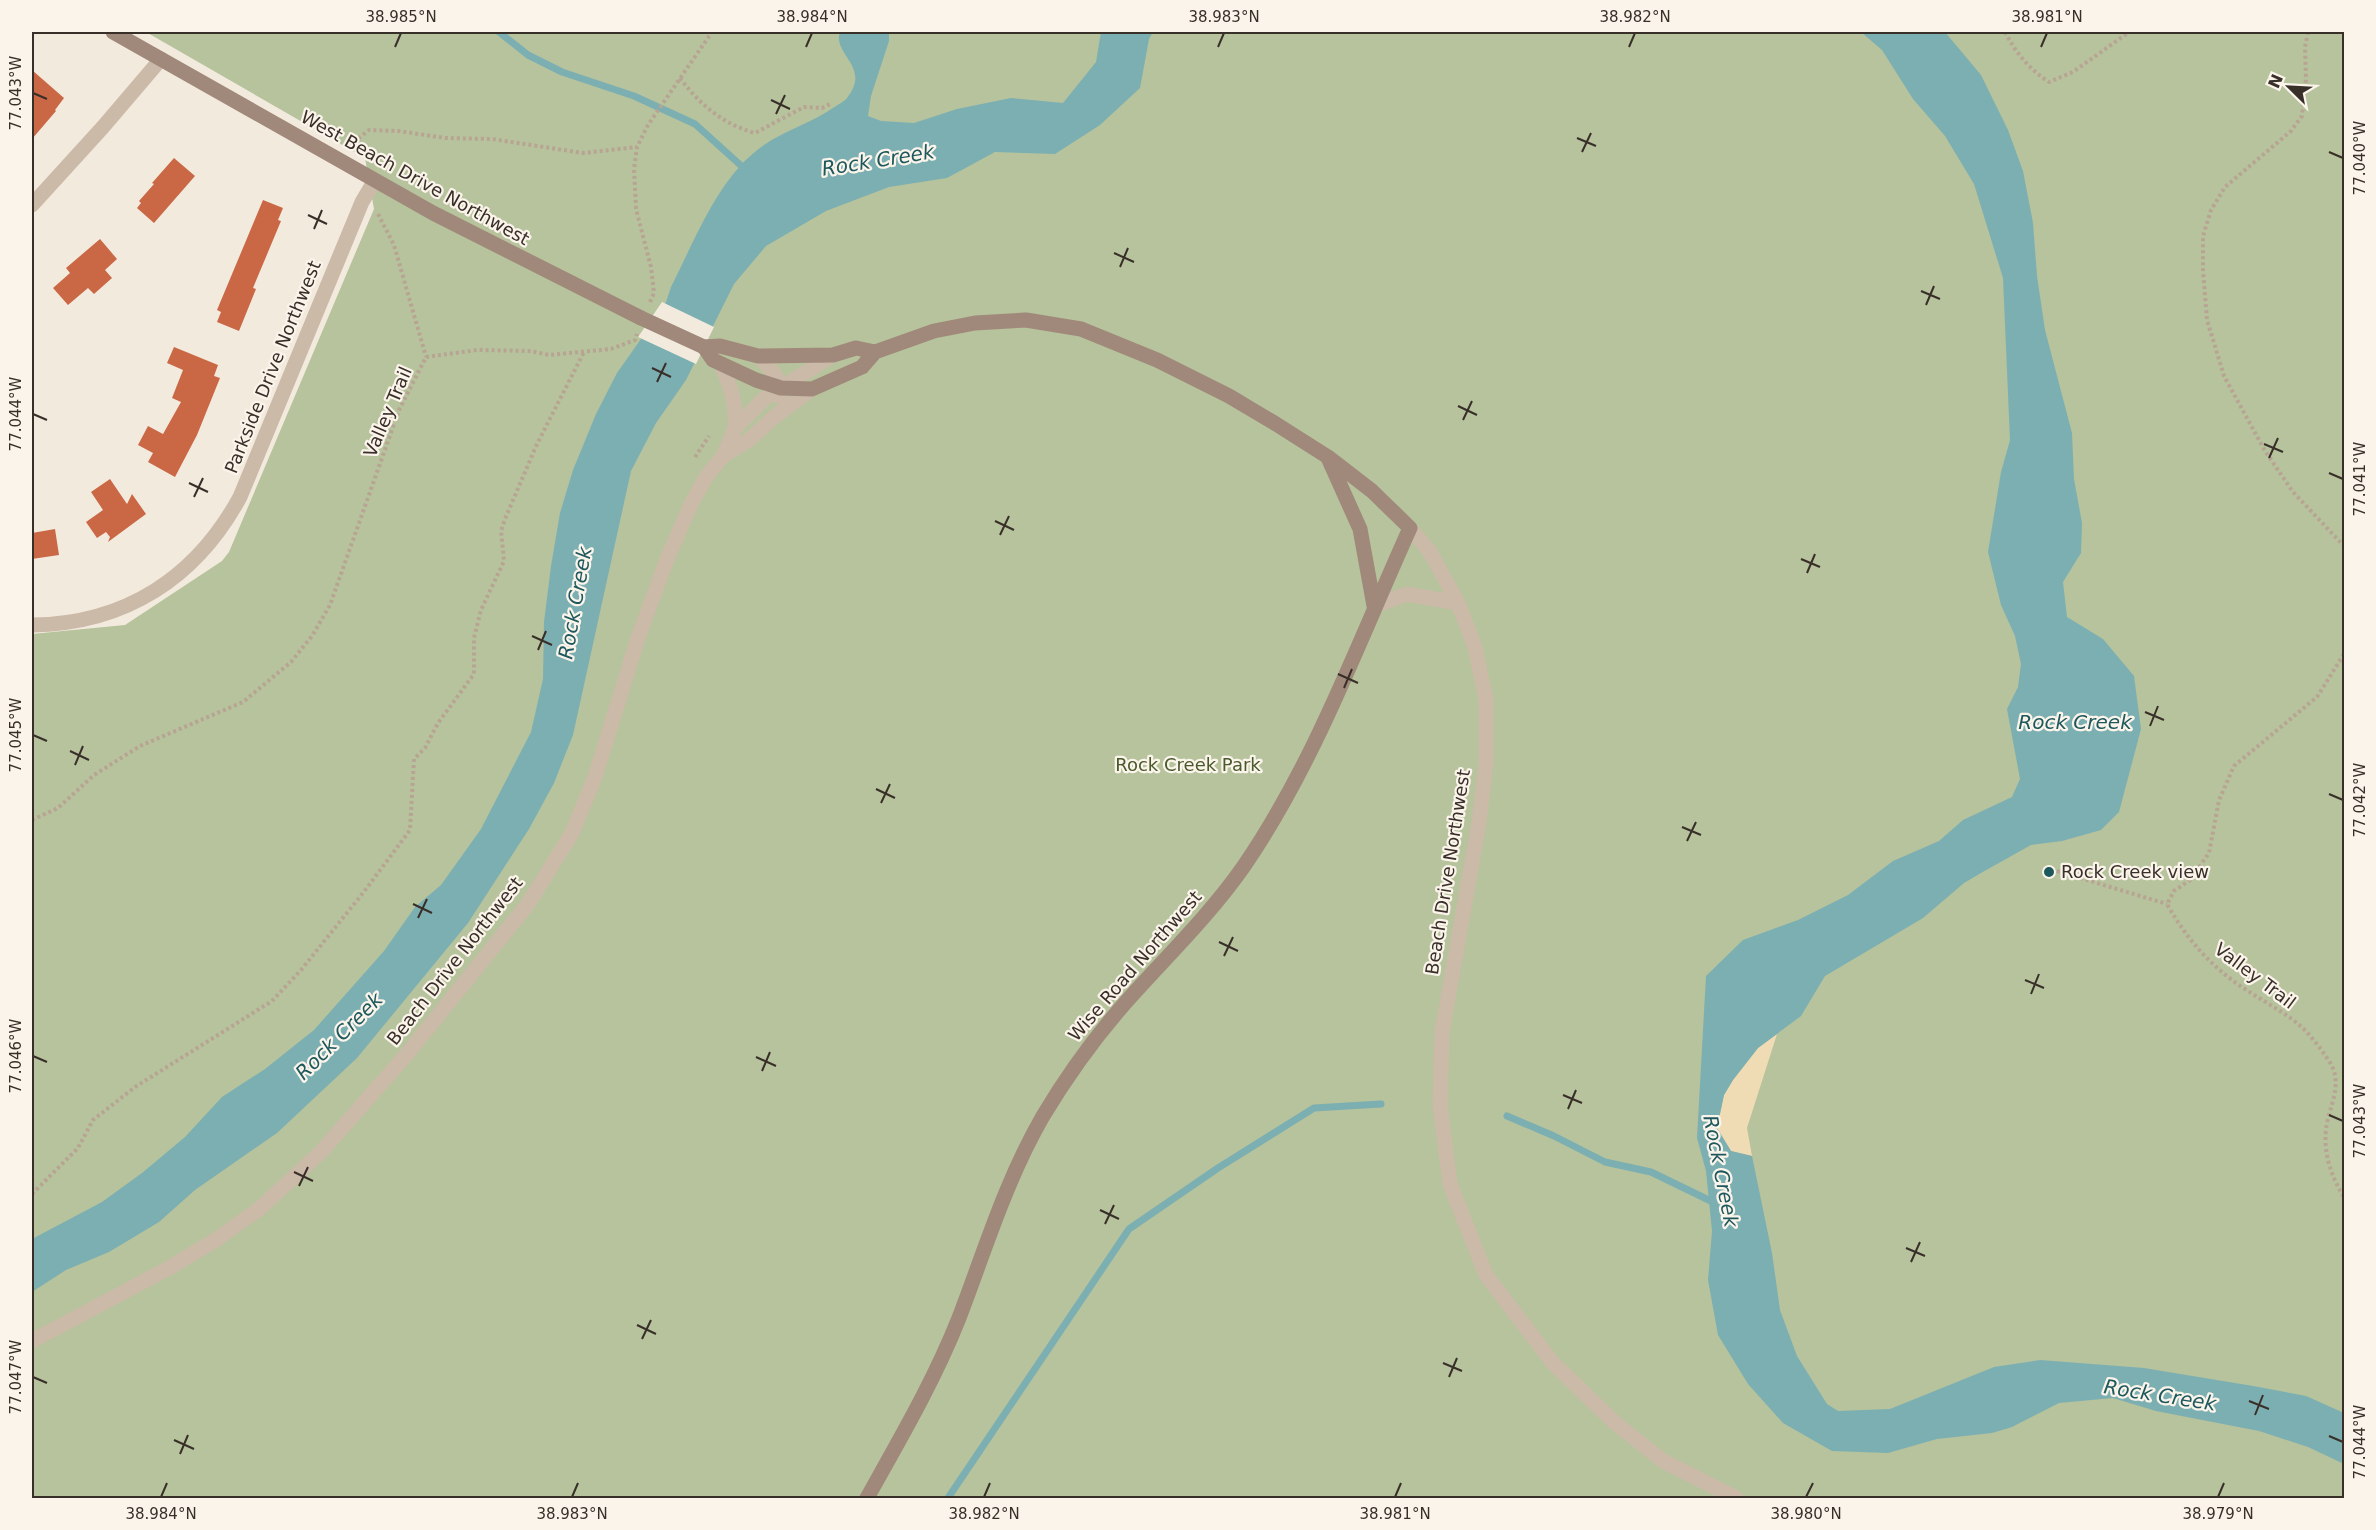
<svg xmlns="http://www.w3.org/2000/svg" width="2376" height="1530" viewBox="0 0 2376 1530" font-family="'DejaVu Sans',sans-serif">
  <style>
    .green { fill: #b6c39d }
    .sand { fill: #f0dcb4 }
    .water { fill: #7cafb2 }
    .pier { fill: #f3eade }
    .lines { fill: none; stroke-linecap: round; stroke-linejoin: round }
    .stream { stroke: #7cafb2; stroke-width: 7 }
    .building { fill: #ca6846 }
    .path { stroke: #b8a493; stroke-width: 4; stroke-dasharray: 3 3; stroke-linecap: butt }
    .street { stroke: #ccbaa9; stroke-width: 15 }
    .secondary { stroke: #a0897a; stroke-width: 15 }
    .secondary-bridge { stroke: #a0897a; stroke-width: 15 }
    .ticks { fill: none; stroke: #392f29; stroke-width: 2 }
    .poi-dot { fill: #1d585d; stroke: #fbf4eb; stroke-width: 2 }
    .labels { text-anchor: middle; stroke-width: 4.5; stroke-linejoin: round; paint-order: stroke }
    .street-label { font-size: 18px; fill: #392f29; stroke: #fbf4eb }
    .park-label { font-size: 18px; fill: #48592c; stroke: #fbf4eb }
    .poi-label { font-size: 18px; fill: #392f29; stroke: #fbf4eb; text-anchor: start }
    .water-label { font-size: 20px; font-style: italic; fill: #1d585d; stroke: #fbf4eb }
    .neatline { fill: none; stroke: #392f29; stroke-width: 2 }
    .ticks-label { font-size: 15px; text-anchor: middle; fill: #392f29 }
  </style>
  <rect width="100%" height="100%" fill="#f3eade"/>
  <path class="green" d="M146,32H2344V1498H32V634L125,625L222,561L229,552L374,209L365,158Z"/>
  <path class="sand" d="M1777,1034L1747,1128L1752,1156L1731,1151L1717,1128L1724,1095L1733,1080L1758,1048Z"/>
  <path class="water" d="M840,32H889V41L871,96L868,116L881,121L914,123L957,109L1011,98L1063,103L1096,62L1101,32H1153L1149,39L1140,88L1100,125L1055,154L995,152L947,178L889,187L826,211L766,246L734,284L686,380L656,423L631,471L573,735L554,783L529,829L468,923L357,1058L277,1133L195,1190L159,1222L109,1252L66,1270L32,1292V1239L102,1202L142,1173L185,1137L222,1097L265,1069L314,1030L384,951L415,907L441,885L481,829L531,732L543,679L544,622L551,566L560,513L573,470L596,414L617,373L665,305L671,287C694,242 716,183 756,151C780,131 811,124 836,106C839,104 845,101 847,98C872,67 832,54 840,32Z
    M1861,32H1945L1981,75L2008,130L2023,171L2033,223L2037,276L2045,330L2072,433L2074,479L2082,523L2081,553L2063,582L2067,617L2103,639L2134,676L2141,729L2119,812L2101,830L2062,841L2031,845L1981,873L1964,883L1923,918L1825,976L1801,1016L1758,1048L1733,1080L1724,1095L1717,1128L1731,1151L1752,1156L1772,1253L1780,1310L1797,1356L1827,1404L1838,1411L1890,1409L1994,1367L2040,1360L2144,1368L2253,1386L2306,1396L2344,1413V1464L2308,1447L2259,1431L2156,1411L2113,1398L2059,1403L2012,1427L1992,1433L1937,1439L1888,1453L1832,1451L1783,1423L1748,1384L1718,1335L1708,1280L1712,1231L1706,1171L1697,1138L1706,976L1743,940L1798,920L1848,895L1893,861L1939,841L1963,820L2012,797L2020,779L2007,709L2018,687L2021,664L2015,636L2001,605L1988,552L2001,472L2010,440L2003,278L1974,184L1945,136L1913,99L1882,50Z"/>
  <path class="pier" d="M662,302L714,327L696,364L638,337Z"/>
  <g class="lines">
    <path class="stream" d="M499,32L528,55L562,72L634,96L695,124L747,171
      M1507,1116L1554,1136L1605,1162L1651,1172L1717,1204
      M948,1498L1129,1229L1218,1168L1314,1108L1381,1104"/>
  </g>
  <path class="building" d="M32,70L64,98L55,110L56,111L32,139Z
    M174,158L195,176L154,223L137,208L141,203L139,201L154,184L152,183Z
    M263,200L283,208L278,220L281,221L253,288L256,289L239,331L217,322L221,312L217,310Z
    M100,239L117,259L105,270L112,278L94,294L88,288L68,305L53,288L70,273L66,268Z
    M174,347L218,365L214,376L220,378L197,435L175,477L148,462L153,453L138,445L148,426L163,434L181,402L172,398L183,370L167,363Z
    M110,479L127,504L132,494L146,514L108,542L110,537L106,532L97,538L86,522L103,510L91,492Z
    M55,529L59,555L32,559V533Z"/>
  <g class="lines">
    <path class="path" d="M2005,32C2016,53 2029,69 2049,82L2073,72L2129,32
      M2308,32L2305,47L2306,79L2302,116L2291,131L2225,187L2211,210L2203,236V270L2207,320L2224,376L2265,451L2293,492L2344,546
      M680,78C700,105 723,124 755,133L804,107L822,108L832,103
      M349,146L369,130L399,131L445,138L492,139L583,153L637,147
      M378,214L394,245L426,357
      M650,302L654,293L651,267L636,209L634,169L637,147L648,125L712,32
      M695,457L709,436
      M2344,654L2317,697L2234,766L2219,800L2209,853L2190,880L2174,891L2167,904C2184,934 2204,959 2232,980C2253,996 2277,1007 2297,1023C2308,1032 2319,1046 2327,1058C2344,1081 2332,1099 2327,1123C2322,1149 2330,1175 2344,1197
      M32,820L58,808L94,775L140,746L243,702L291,662L312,636L330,605L399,410L426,357L477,350L531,351L549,355L611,349L635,340L637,334
      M2057,871L2167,904
      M32,1194L78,1148L93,1120L135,1087L272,1001L301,970L363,893L410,830L414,759L425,748L438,723L474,674V638L481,610L504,561L501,531L505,519L537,444L584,352"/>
    <path class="street" d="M32,205L103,127L161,59
      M758,356C771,369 782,378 780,397
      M721,364C730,385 737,404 735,428
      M724,455L750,439L774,417L812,389
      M1410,528L1430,552L1458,603L1475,647L1486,700V763L1479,823L1442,1032L1440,1105L1450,1184L1486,1275L1553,1363L1614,1422L1663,1461L1736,1498
      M1374,606L1407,594L1458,603
      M32,625C125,624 196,578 240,497L362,202L375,180
      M32,1341L169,1268L217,1239L259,1209L320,1153L407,1054L528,904L572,833L595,777L637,641L667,559L692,502L706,477L724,455L735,428L765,398L833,355"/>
    <path class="secondary" d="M113,32L433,213L641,318
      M704,347L720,346L758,356L833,355L856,348L875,352L934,331L975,323L1026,320L1081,329L1157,360L1229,396L1276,424L1328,457L1372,491L1410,528C1358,643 1315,762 1244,866C1209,916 1166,957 1126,1002C1095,1037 1067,1076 1043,1116C1006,1180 985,1250 959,1318C934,1381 900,1439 867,1498
      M704,347L713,360L756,380L781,388L812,389L862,367L875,352
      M1329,460L1360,529L1374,606"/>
    <path class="secondary-bridge" d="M641,318L704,347"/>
  </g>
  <path class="ticks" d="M395,47L401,33M806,47L812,33M1218,47L1224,33M1629,47L1635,33M2041,47L2047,33M33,93L47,99M771,100L790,109M776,114L785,95M1577,138L1596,146M1582,152L1591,133M2329,152L2343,158M308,215L327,224M314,229L322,210M1114,253L1134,262M1120,267L1128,248M1921,291L1940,299M1926,305L1934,286M652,368L671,377M657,382L666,363M1458,406L1477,415M33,414L47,420M1463,420L1472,401M2264,444L2283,452M2269,458L2278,438M2329,473L2343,479M189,483L208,492M194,497L203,478M995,521L1014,530M1000,535L1009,516M1801,559L1820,567M1807,573L1815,554M532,636L552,645M538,650L546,631M1338,674L1358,683M1344,688L1352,669M2145,712L2164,720M2150,726L2158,706M33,735L47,741M70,751L89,760M75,765L83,746M876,789L895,798M2329,794L2343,800M881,803L890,784M1682,827L1701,835M1687,841L1696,822M413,904L432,913M418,918L427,899M1219,942L1238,951M1224,956L1233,937M2025,980L2044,988M2031,994L2039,974M33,1056L47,1062M756,1057L776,1066M762,1071L770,1052M1563,1095L1582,1103M1568,1109L1576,1090M2329,1115L2343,1121M294,1172L313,1181M299,1186L308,1167M1100,1210L1119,1219M1105,1224L1114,1205M1906,1248L1925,1256M1911,1262L1920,1242M637,1325L656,1334M642,1339L651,1320M1443,1363L1462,1371M33,1377L47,1383M1449,1377L1457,1358M2249,1401L2269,1409M2255,1415L2263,1395M2329,1436L2343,1442M174,1440L194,1449M180,1454L188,1435M161,1497L167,1483M572,1497L578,1483M984,1497L990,1483M1395,1497L1401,1483M1806,1497L1813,1483M2218,1497L2224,1483"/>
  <circle class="poi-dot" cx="2049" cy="872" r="6"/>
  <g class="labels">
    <g class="street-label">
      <text transform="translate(415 178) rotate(29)" y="6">West Beach Drive Northwest</text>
      <text transform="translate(273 367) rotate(-68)" y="6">Parkside Drive Northwest</text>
      <text transform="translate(388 412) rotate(-67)" y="6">Valley Trail</text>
      <text transform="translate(1448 872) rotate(-81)" y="6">Beach Drive Northwest</text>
      <text transform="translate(455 961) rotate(-52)" y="6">Beach Drive Northwest</text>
      <text transform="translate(1135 966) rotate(-49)" y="6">Wise Road Northwest</text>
      <text transform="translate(2255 976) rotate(37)" y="6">Valley Trail</text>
    </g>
    <g class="park-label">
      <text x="1188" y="771">Rock Creek Park</text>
    </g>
    <g class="poi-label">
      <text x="2061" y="878">Rock Creek view</text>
    </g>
    <g class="water-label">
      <text transform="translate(878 160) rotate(-9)" y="7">Rock Creek</text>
      <text transform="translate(575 603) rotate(-80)" y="7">Rock Creek</text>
      <text x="2075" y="729">Rock Creek</text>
      <text transform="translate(339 1036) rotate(-45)" y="7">Rock Creek</text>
      <text transform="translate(1721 1171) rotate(79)" y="7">Rock Creek</text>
      <text transform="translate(2160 1395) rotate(9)" y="7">Rock Creek</text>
    </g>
  </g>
  <rect width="2376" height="1530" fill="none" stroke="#fbf4eb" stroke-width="66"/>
  <g transform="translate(2289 87) rotate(294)" stroke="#fbf4eb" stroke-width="4.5" paint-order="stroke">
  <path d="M0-4.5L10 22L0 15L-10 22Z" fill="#392f29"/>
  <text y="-9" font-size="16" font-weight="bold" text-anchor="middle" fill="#392f29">N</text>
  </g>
  <rect x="33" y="33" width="2310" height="1464" class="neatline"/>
  <g class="ticks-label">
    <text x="401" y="22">38.985°N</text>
    <text x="812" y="22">38.984°N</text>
    <text x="1224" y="22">38.983°N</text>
    <text x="1635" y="22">38.982°N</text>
    <text x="2047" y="22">38.981°N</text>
    <text transform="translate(16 93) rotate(-90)" y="5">77.043°W</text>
    <text transform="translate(2360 158) rotate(-90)" y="5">77.040°W</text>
    <text transform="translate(16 414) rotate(-90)" y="5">77.044°W</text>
    <text transform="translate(2360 479) rotate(-90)" y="5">77.041°W</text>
    <text transform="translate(16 735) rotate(-90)" y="5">77.045°W</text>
    <text transform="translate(2360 800) rotate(-90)" y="5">77.042°W</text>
    <text transform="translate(16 1056) rotate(-90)" y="5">77.046°W</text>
    <text transform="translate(2360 1121) rotate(-90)" y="5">77.043°W</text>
    <text transform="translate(16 1377) rotate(-90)" y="5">77.047°W</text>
    <text transform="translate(2360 1442) rotate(-90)" y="5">77.044°W</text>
    <text x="161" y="1519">38.984°N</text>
    <text x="572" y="1519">38.983°N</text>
    <text x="984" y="1519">38.982°N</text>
    <text x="1395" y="1519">38.981°N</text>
    <text x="1806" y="1519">38.980°N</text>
    <text x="2218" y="1519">38.979°N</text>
  </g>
</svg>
